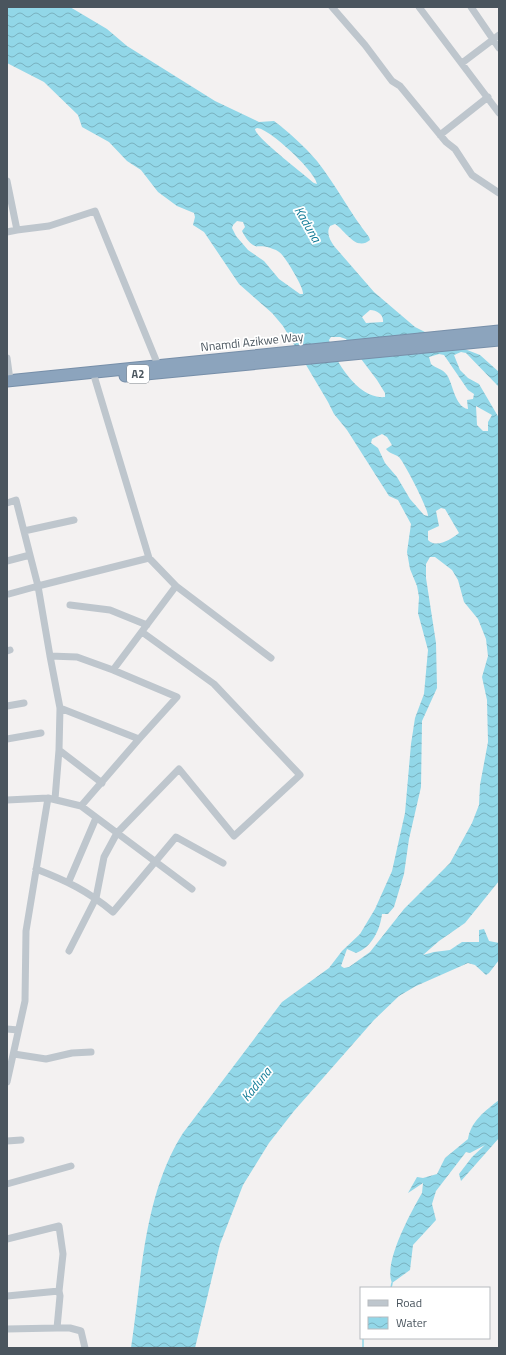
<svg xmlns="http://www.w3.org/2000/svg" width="506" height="1355" viewBox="0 0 506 1355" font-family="'Titillium Web',sans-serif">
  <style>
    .water { fill: url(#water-waves); fill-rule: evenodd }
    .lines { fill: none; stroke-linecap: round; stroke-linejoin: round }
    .stream { stroke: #92d7e8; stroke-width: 1.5 }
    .highway-casing { stroke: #778fa9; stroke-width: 13 }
    .minor { stroke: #bec6cd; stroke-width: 7 }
    .highway { stroke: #8ca4bd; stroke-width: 11 }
    .labels { text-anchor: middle; stroke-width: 3.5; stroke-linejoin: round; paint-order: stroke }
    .shield { fill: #fff; stroke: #80888e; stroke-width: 1 }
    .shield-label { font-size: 11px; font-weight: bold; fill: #4a555e }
    .street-label { font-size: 12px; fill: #4a555e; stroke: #fff }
    .water-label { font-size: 13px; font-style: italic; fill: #147d98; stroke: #fff }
  </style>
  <defs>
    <pattern id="water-waves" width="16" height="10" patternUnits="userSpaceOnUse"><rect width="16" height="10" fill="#92d7e8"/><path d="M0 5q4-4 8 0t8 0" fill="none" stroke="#79b1bf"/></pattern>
  </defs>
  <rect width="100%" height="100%" fill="#f3f1f1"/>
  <path class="water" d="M7,7H70L107,29L127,46L215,101L259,122L274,121C290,133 304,146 317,161C336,185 350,213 369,237L370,240C356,252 345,230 335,224L330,226C326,233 330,240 334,246L374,292L415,327L439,339L480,355L499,372V387L466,353L461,352L454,355L460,370L468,378L479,384L499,418V881L465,923L439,941L423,955L434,952L450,950L462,942H479V930L484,929L489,941L499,943V960L489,973L486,975L475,965L468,963L416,986L399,996L374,1020L294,1111L269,1143L243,1185L220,1244L195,1348H131C142,1276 143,1196 183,1133L282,1002L329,968L342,951L360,934L375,909L392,871L405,813L411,744L415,718L424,694L428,650L418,613L419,597L417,586L410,569L407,552L411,524L398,500L389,496L347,430L334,414L328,402L283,326L272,313L239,284L204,232L193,225L195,217L194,213L177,206L158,192L141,170L127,161L109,142L82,127L78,115L44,82L7,63ZM257,128C269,128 316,172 317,184L314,183C305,175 255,137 255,129ZM237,221L243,222L245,227L242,231L243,233C255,254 259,242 273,249C277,250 281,253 283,256C288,262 304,288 303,294H300L279,279L264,261L248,250L236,236L232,228L233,225ZM370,310C377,310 384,315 383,322L366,323L362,317ZM340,337L346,339L377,380L385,393V397C359,400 335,362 329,340L331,337ZM439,354L444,355L468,390L474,394L473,399L467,400L468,409C455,407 453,384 447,375C442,368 436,369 431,364L429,357ZM476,406L492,415L488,422V431H483L477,425ZM382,434L387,437L392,445L386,449C390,454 395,454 399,457C405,464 428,508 428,516L424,515L410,499L397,477L385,463L378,448L371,443L372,439ZM441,508L445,509L459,533C451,539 437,549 428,540V531L439,526L436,511ZM430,557H435L452,570L458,580L464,602L478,619L486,639L488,656L482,677L487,700L488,742L480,785L479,805L472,823L450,863L404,909L370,952L349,967L344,968L341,966L347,949L356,953C372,947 380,930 382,914H388L394,907L404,874L409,839L421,787L422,721L437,688L436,643L426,578V564Z
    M499,1100V1138L461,1181L459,1174L472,1157L485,1145L470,1153L466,1152L436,1191L432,1204L436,1220L413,1245L410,1270L392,1283C383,1263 411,1212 422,1193L423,1183L408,1193L417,1177L423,1178L437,1174L445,1158L468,1139C471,1121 485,1111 499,1100Z"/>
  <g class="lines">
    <path class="stream" d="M391,1288L392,1283
      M363,1338V1348"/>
    <defs>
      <path id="highway" d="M125,376L499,340
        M7,381L499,331"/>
    </defs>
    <use href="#highway" class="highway-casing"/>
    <path class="minor" d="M332,7L365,45L392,81L400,86L446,142L455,149L472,175L499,193
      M419,7L499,113
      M471,7L499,48
      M462,63L499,35
      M440,135L488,97
      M7,181L17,230L7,232
      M17,230L49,226L95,211L158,365
      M7,358L10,380
      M95,379L149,558L176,586
      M7,503L16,500L30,555L7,561
      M24,531L74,520
      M9,594L38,586L30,555
      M70,605L110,610L147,625
      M7,651L10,650
      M50,656L38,586L149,558
      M113,670L176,586L271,658
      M7,706L24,703
      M60,708L139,739L81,806
      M7,739L41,733
      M102,783L59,750L60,708L50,656L77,657L113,670L177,697L139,739
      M55,799L59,750
      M7,800L48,798L81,806L192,889
      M36,869C67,881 88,891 113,912L176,837L223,863
      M69,881L96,818
      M69,951L96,898L104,857L117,833L179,769L234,836L300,775L214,684L142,632
      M7,1029L18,1030
      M14,1054L46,1059L72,1053L91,1052
      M7,1082L25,1001L26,931L48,798
      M7,1141L21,1140
      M7,1184L71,1166
      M7,1239L59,1226L63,1254L59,1291L7,1296
      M57,1328H70L81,1331L85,1348
      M7,1329L57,1328L60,1296L59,1291"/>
    <use href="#highway" class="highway"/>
  </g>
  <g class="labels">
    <rect class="shield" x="127" y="365" width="22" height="18" rx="3"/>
    <g class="shield-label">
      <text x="138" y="378">A2</text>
    </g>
    <g class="street-label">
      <text transform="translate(252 342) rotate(-6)" y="4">Nnamdi Azikwe Way</text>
    </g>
    <g class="water-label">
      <text transform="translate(308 224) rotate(60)" y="5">Kaduna</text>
      <text transform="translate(256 1084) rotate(-51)" y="5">Kaduna</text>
    </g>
  </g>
  <rect width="506" height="1355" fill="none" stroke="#4a555e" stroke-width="16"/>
  <rect x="360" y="1287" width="130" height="52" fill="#ffffff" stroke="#b7bbbf"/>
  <rect x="368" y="1300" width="20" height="6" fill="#bec6cd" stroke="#b7bbbf"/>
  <text x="396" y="1307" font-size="12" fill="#4a555e">Road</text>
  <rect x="368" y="1317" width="20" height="12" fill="url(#water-waves)" stroke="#b7bbbf"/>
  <text x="396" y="1327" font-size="12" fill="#4a555e">Water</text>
</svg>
